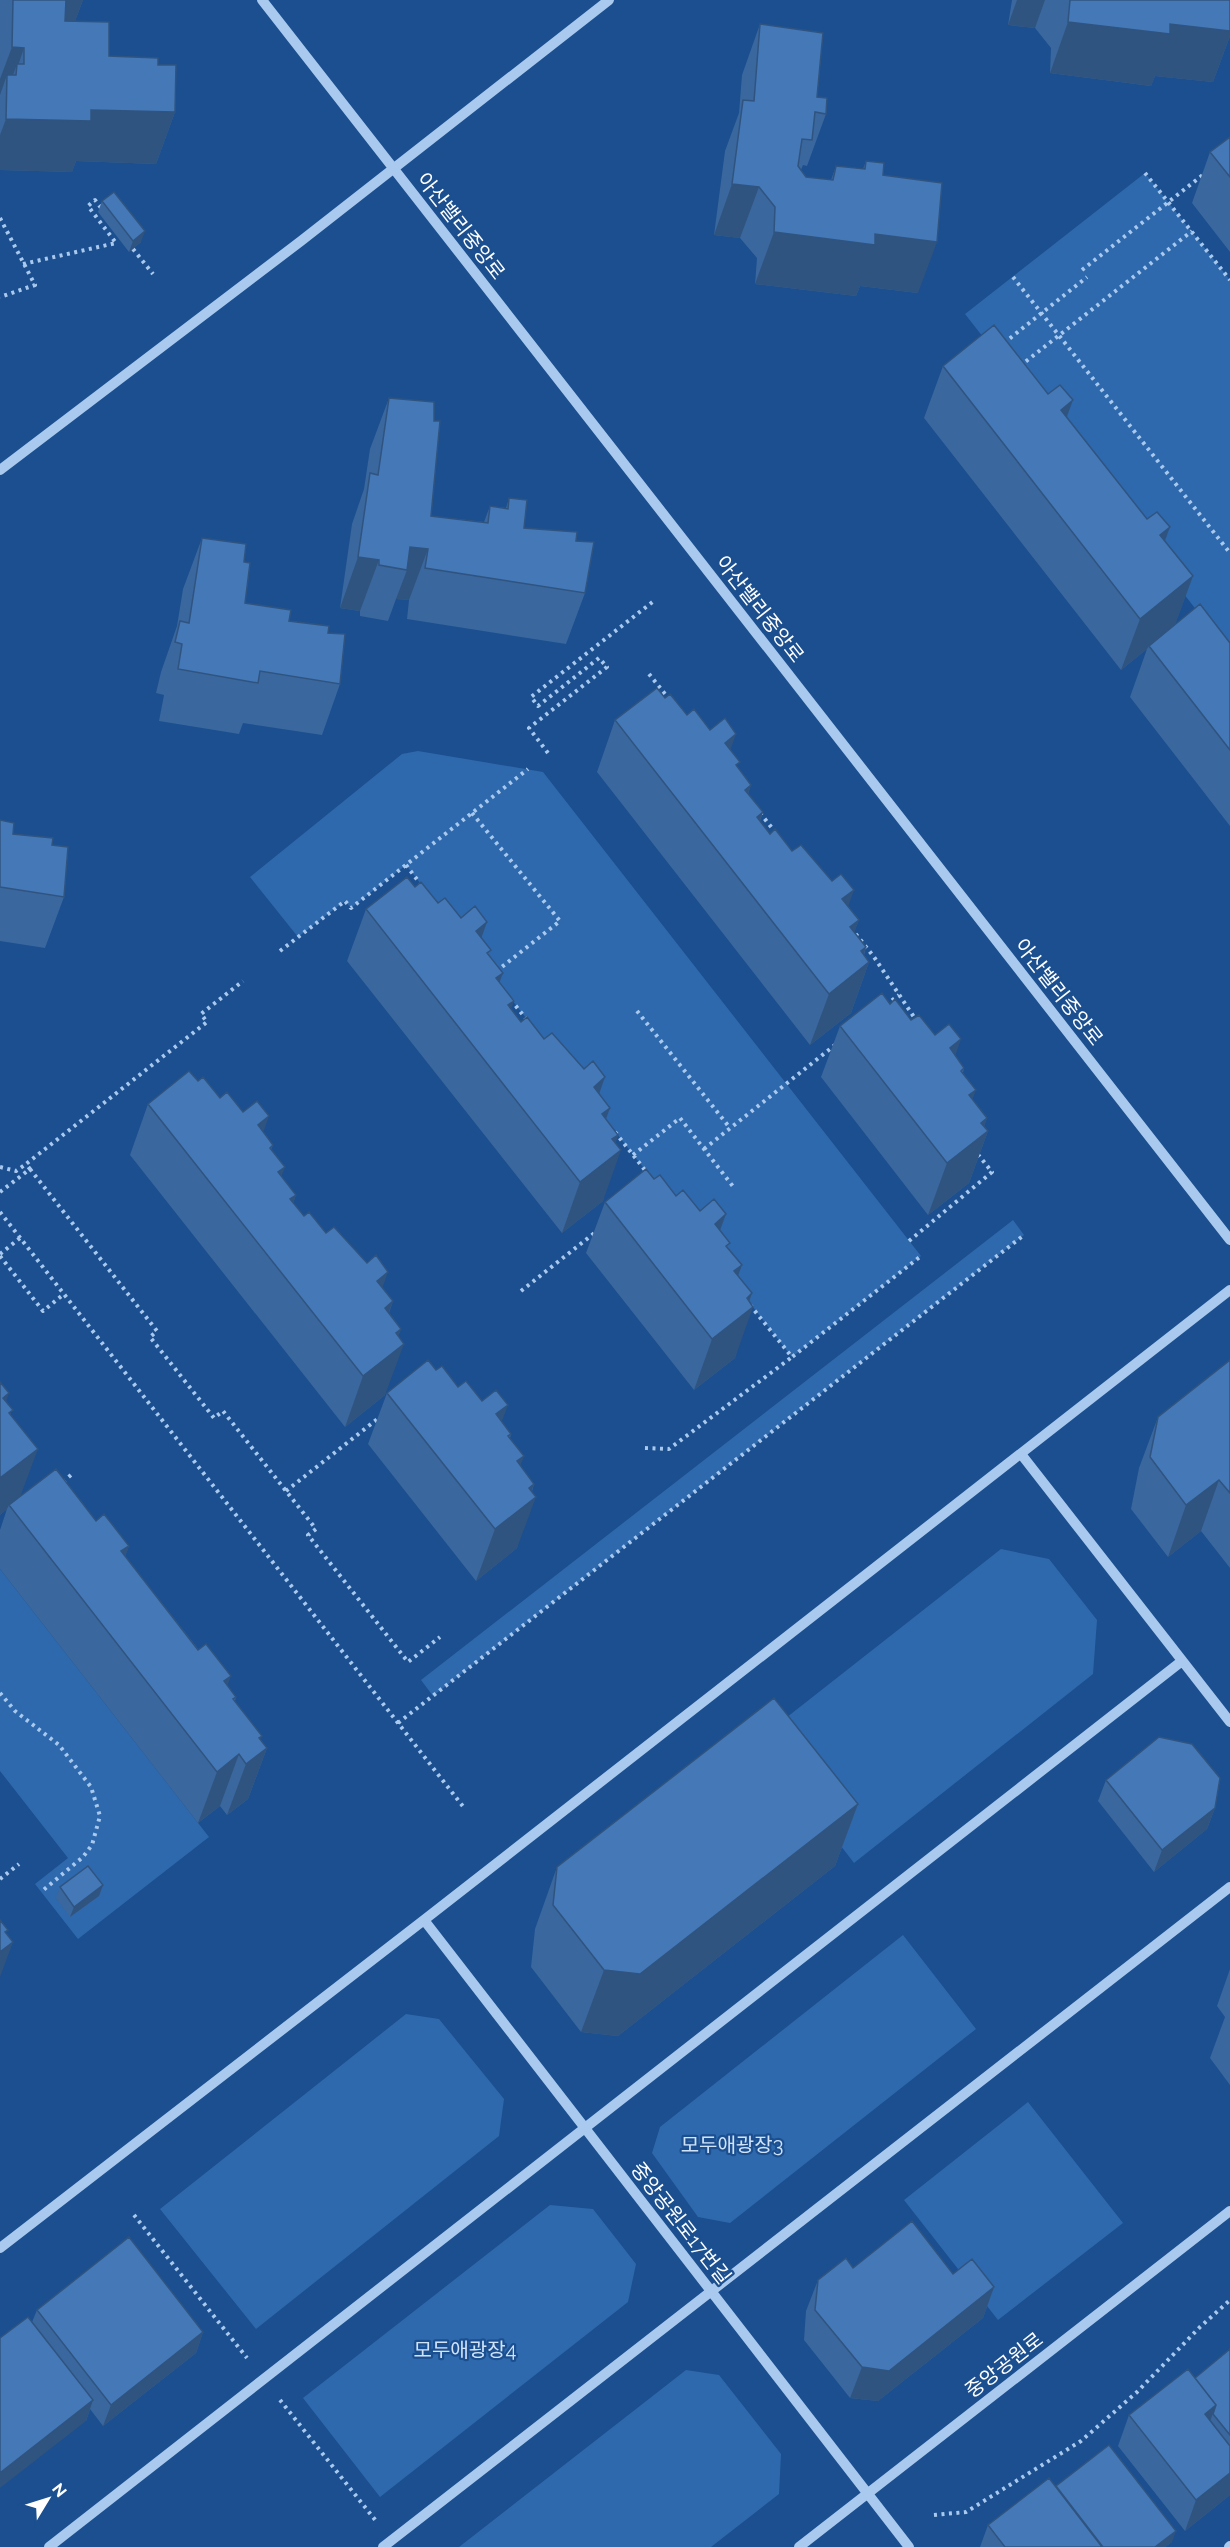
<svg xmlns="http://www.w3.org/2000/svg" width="1230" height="2547" viewBox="0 0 1230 2547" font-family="Raleway,'Noto Sans KR',sans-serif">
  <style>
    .green { fill: #2e69ad }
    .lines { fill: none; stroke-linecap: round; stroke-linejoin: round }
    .path { stroke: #a9c9ee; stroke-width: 4; stroke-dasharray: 3 4.5; stroke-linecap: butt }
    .minor { stroke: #a9c9ee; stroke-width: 10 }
    .wall { fill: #3a679d }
    .shaded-wall { fill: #305480 }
    .building { fill: #4478b7; stroke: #305480; stroke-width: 1.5 }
    .labels { text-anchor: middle; stroke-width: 4.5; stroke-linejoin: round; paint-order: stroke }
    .street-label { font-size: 20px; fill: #fff; stroke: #1b4f8f }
    .park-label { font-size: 20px; fill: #cfe3fa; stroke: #1b4f8f }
  </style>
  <rect width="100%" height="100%" fill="#1b4f8f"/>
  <path class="green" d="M1145,173L1230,280V653L965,314Z
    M418,751L543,772L921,1256L792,1357L406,865L351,908L345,901L298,937L250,877L402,754Z
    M1013,1220L1024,1235L433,1696L421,1680Z
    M1001,1549L1049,1559L1097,1620L1093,1674L854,1863L759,1739Z
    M0,1569L209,1837L78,1939L35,1884L68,1858L0,1771Z
    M903,1935L976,2029L730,2223L698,2217L652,2153L660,2127Z
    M406,2014L439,2019L504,2099L499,2136L256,2329L160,2209Z
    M1028,2102L1123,2223L998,2320L904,2200Z
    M550,2205L593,2209L636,2264L628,2302L380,2497L303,2398Z
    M686,2370L719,2375L781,2454L779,2494L711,2547H459Z"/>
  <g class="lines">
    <path class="path" d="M1145,173L1230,280
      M0,218L35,285L0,297
      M133,249L153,274
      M23,264L116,243L88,206L95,200L102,209
      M1082,270L1204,174
      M1013,277L1230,553
      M1004,343L1087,277
      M1020,366L1192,231
      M649,674L669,699
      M548,753L529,728L607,667L599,658L538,706L531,697L655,600
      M472,813L560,921L498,970
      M760,813L776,833
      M406,865L422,886
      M851,928L874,957L916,1020
      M280,951L345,901L351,908L528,769
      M511,1000L527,1020
      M886,1005L899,995
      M637,1011L730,1128
      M615,1132L648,1174
      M704,1149L835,1045
      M633,1155L680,1118L735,1189
      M0,1167L16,1171L26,1164
      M30,1169L157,1331L150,1337L214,1418L223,1411L316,1529L308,1535L408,1662L440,1637
      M0,1192L30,1169L26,1164L207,1022L201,1014L243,981
      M0,1212L465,1809
      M909,1241L992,1172L976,1152
      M0,1254L20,1238
      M0,1256L43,1311L64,1294
      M521,1291L597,1231
      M750,1305L792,1357L921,1256
      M645,1448L669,1449L792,1357
      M63,1482L71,1475
      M286,1491L380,1417
      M0,1693L15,1711L59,1745L91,1787L100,1816L92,1845L83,1857L41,1892
      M398,1723L1024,1235
      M0,1879L19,1864
      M134,2215L247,2358
      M280,2400L376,2521
      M934,2515L966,2512L1081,2441L1137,2392L1200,2327L1230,2300"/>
    <path class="minor" d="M262,0L1230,1240
      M0,470L301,241L609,0
      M1021,1454L1230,1722
      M424,1920L909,2547
      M0,2248L424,1920L1230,1290
      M49,2547L1182,1661
      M383,2547L1230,1887
      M799,2547L1230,2211
      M1229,2547L1230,2546"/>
  </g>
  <path class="wall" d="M0,0H83L75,21L109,56L158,65L175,112L156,164L76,161L72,172L0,170Z
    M1012,0H1230V36L1213,82L1155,76L1151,86L1050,73L1051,48L1035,28L1008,25Z
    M760,24L817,97L826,114L807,166L803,165L801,170L806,177L831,180L836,166L863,169L866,161L883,175L918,293L860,286L856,296L755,284L757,258L740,238L714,235L725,151L739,113L742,75Z
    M1230,137V252L1192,203L1210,152Z
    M102,201L141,242L129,252L98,212Z
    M943,366L1048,394L1193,576L1175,624L1230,643V826L1130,697L1147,649L1121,670L924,418Z
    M389,398L431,516L484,522L490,506L506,508L509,498L524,528L576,541L585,593L566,644L407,619L409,600L396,599L388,621L360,616V611L340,608L352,524L364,489L370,449Z
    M202,538L244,562L245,603L289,621L328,633L340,684L322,735L243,723L239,734L159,721L164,695L156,693L161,672L177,626L183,589Z
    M665,698L687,715L710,730L730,750L738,768L751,785L748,794L763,812L760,821L770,834L792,851L848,906L859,920L854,932L866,947L864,955L869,962L851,1013L810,1045L597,772L615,720Z
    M0,820L13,834L52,845L64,897L45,948L0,941Z
    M415,887L438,903L461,918L481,938L491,950L489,955L511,1009L521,1022L544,1039L599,1094L610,1108L606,1119L618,1135L615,1143L603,1201L562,1233L347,961L366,909Z
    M890,1004L911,1020L935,1035L955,1056L964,1068L963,1073L973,1100L987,1118L984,1126L988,1131L969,1183L928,1215L821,1077L840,1026Z
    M198,1081L263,1133L273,1145L271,1150L281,1176L296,1195L293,1203L304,1216L326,1233L382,1288L393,1301L389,1313L401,1329L398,1336L385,1395L345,1427L130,1155L148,1104Z
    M654,1179L676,1196L700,1211L720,1231L728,1248L742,1265L738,1275L752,1293L735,1358L694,1390L586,1253L605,1202Z
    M1230,1360V1568L1201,1531L1168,1557L1131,1509L1139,1468L1158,1417Z
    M436,1370L458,1387L482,1401L502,1422L511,1434L510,1438L520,1466L534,1484L517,1548L476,1581L368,1444L387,1393Z
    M0,1382L11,1415L21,1496L96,1521L129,1546L125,1556L236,1697L235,1701L262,1736L260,1739L267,1748L248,1799L227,1815L220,1806L198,1823L0,1569V1530L7,1509L0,1515Z
    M1106,1780L1215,1808L1207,1829L1154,1872L1098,1801Z
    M858,1804L835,1866L618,2036L581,2032L531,1967L535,1929L557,1867Z
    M103,1885L99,1896L70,1917L56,1898L60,1887Z
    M1230,1969V2085L1210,2058L1225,2017L1217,2006Z
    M853,2268L953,2274L994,2287L983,2318L878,2401L850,2398L804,2340L806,2311L818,2280Z
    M37,2310L203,2332L196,2353L103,2426L90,2409L86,2421L32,2322Z
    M1230,2349V2495L1185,2531L1118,2446L1129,2415L1195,2378Z
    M1056,2487L1172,2542L1165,2547H980L988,2525Z"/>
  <path class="shaded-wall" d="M61,0H83L68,40Z
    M1017,0H1045L1035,28L1008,25Z
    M1068,22L1170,24L1230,31V36L1213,82L1155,76L1151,86L1050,73Z
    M12,47L24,48L17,69V64L7,92V75L0,95V79Z
    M91,110L175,112L156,164L76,161L72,172L0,170V135L6,119Z
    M732,184L759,187L740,238L714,235Z
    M145,231L141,242L129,252L133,241Z
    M774,232L875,234L937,242L918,293L860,286L856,296L755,284Z
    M1073,400L1054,452L1061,410Z
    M1170,527L1151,579L1160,535Z
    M410,547L428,549L409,600L396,599L407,570Z
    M358,557L379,560L360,611L340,608Z
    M1193,576L1174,628L1149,646L1147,649L1121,670L1140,619Z
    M736,734L718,785L725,743Z
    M751,785L733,836L745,790Z
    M763,812L744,864L757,817Z
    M854,890L836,941L842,899Z
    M859,920L840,971L850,927Z
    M487,922L469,973L476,931Z
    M866,947L858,971L869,962L851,1013L810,1045L829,994L861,951Z
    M503,973L484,1024L496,978Z
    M514,1001L495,1052L508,1005Z
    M961,1039L943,1091L950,1048Z
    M605,1077L587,1129L594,1087Z
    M976,1090L957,1141L969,1095Z
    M610,1108L591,1159L602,1114Z
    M269,1116L251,1167L258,1125Z
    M987,1118L980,1137L988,1131L969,1183L928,1215L947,1163L981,1123Z
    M618,1135L610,1159L621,1150L603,1201L562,1233L580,1182L612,1139Z
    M285,1167L266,1218L278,1172Z
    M296,1195L278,1246L290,1199Z
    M726,1214L707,1266L715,1224Z
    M742,1265L723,1316L734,1271Z
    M388,1272L370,1323L377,1281Z
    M752,1293L745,1313L753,1307L735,1358L694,1390L712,1339L747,1298Z
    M393,1301L374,1353L385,1308Z
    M401,1329L392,1353L404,1344L385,1395L345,1427L363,1376L396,1333Z
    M9,1393L0,1418L3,1398Z
    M508,1405L489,1456L496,1414Z
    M38,1449L19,1500L9,1505L7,1509L0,1515V1478Z
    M524,1456L505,1507L517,1461Z
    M1219,1480L1201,1531L1168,1557L1186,1505Z
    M534,1484L527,1503L536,1497L517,1548L476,1581L495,1529L529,1488Z
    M129,1546L110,1597L121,1551Z
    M231,1676L212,1727L224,1681Z
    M262,1736L254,1758L267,1748L248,1799L227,1815L246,1764L259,1738Z
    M239,1754L220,1806L198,1823L217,1772Z
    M858,1804L835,1866L618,2036L581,2032L604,1970Z
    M1215,1808L1207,1829L1154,1872L1162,1850Z
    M103,1885L99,1896L70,1917L74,1907Z
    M13,1942L0,1977V1952Z
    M994,2287L983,2318L878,2401L850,2398L862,2367Z
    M203,2332L196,2353L103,2426L111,2405Z
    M93,2400L86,2421L0,2488V2473Z
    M1216,2405L1205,2435V2414Z
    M1230,2473V2495L1185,2531L1196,2500Z
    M1176,2531L1172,2542L1165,2547H1155Z"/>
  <path class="building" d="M13,0H66L65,21L109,22V56L158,58V65H176L175,112L91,110V121L6,119L7,75H16L17,64H24V48L12,47Z
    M1070,0H1230V31L1170,24V34L1068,22Z
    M760,24L823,33L817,97L827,98L826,114L815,112L812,140L802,139L798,166L806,177L833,180L836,166L865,169L866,161L884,163L883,175L942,183L937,242L875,234V245L774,232L775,207L759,187L732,184L743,100L754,101Z
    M1230,137V177L1210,152Z
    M114,192L145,231L133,241L102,201Z
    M994,325L1048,394L1060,385L1073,400L1061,410L1147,519L1157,512L1170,527L1160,535L1193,576L1140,619L943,366Z
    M389,398L434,402V421H440L431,516L488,523L490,506L508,509L509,498L527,500L524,528L577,532L576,541L594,542L585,593L425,568L428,549L410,547L407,570L379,565V560L358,557L370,473L378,475Z
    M202,538L246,544L244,562L250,563L245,603L291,610L289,621L329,626L328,633L345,634L340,684L260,671L258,683L178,669L182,644L175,642L180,621L189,623Z
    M1200,604L1230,643V750L1149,646Z
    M657,688L665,698L670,694L687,715L694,709L710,730L725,718L736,734L725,743L740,762L736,765L751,785L745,790L763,812L757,817L770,834L775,829L792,851L801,845L832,881L841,874L854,890L842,899L859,920L850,927L866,947L861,951L869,962L829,994L615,720Z
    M0,820L14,823L13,834L53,838L52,845L68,847L64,897L0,887Z
    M407,877L415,887L421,882L438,903L445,898L461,918L475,906L487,922L476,931L491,950L487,953L503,973L496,978L514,1001L508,1005L521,1022L527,1017L544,1039L552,1033L584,1069L593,1061L605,1077L594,1087L610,1108L602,1114L618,1135L612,1139L621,1150L580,1182L366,909Z
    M882,993L890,1004L895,999L911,1020L919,1015L935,1035L949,1024L961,1039L950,1048L964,1068L961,1071L976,1090L969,1095L987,1118L981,1123L988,1131L947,1163L840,1026Z
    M189,1071L198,1081L203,1077L220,1098L227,1092L243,1112L257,1101L269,1116L258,1125L273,1145L270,1148L285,1167L278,1172L296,1195L290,1199L304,1216L309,1212L326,1233L334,1227L367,1263L376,1255L388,1272L377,1281L393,1301L385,1308L401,1329L396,1333L404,1344L363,1376L148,1104Z
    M646,1169L654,1179L660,1175L676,1196L683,1190L700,1211L714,1199L726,1214L715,1224L730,1243L726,1246L742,1265L734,1271L752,1293L747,1298L753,1307L712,1339L605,1202Z
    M428,1360L436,1370L442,1366L458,1387L466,1381L482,1401L496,1390L508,1405L496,1414L511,1434L508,1436L524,1456L517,1461L534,1484L529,1488L536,1497L495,1529L387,1393Z
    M1230,1360V1493L1219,1480L1186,1505L1150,1457L1158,1417Z
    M0,1382L9,1393L3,1398L13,1410L9,1413L38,1449L0,1478Z
    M56,1469L96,1521L104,1514L129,1546L121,1551L198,1650L206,1644L231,1676L224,1681L236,1697L233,1699L262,1736L259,1738L267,1748L246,1764L239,1754L217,1772L9,1505Z
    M774,1698L858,1804L640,1974L604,1970L553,1905L557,1867Z
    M1159,1737L1192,1744L1220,1778L1215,1808L1162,1850L1106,1780Z
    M88,1866L103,1885L74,1907L60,1887Z
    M0,1920L8,1930L5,1932L13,1942L0,1952Z
    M912,2221L953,2274L972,2259L994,2287L889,2371L862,2367L815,2310L818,2280L846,2258L853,2268Z
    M129,2237L203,2332L111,2405L37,2310Z
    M28,2317L93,2400L0,2473V2338Z
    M1230,2349V2435L1213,2414L1216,2405L1195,2378Z
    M1188,2369L1216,2405L1205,2414L1230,2446V2473L1196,2500L1129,2415Z
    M1109,2445L1176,2531L1155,2547H1103L1056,2486Z
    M1049,2478L1102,2547H1005L988,2525Z"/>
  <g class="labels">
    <g class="street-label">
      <text transform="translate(461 226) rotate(52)" y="7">아산밸리중앙로</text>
      <text transform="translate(760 609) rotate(52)" y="7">아산밸리중앙로</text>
      <text transform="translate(1059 992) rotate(52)" y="7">아산밸리중앙로</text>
      <text transform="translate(681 2223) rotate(52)" y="7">중앙공원로17번길</text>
      <text transform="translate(1004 2365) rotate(-38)" y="7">중앙공원로</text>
    </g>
    <g class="park-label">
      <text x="732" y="2152">모두애광장3</text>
      <text x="465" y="2357">모두애광장4</text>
    </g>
  </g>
  <g transform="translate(48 2499) rotate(52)" stroke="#1b4f8f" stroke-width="4.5" paint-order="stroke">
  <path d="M0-4.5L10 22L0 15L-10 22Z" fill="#ffffff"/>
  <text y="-9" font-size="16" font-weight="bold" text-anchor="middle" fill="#ffffff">N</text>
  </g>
</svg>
